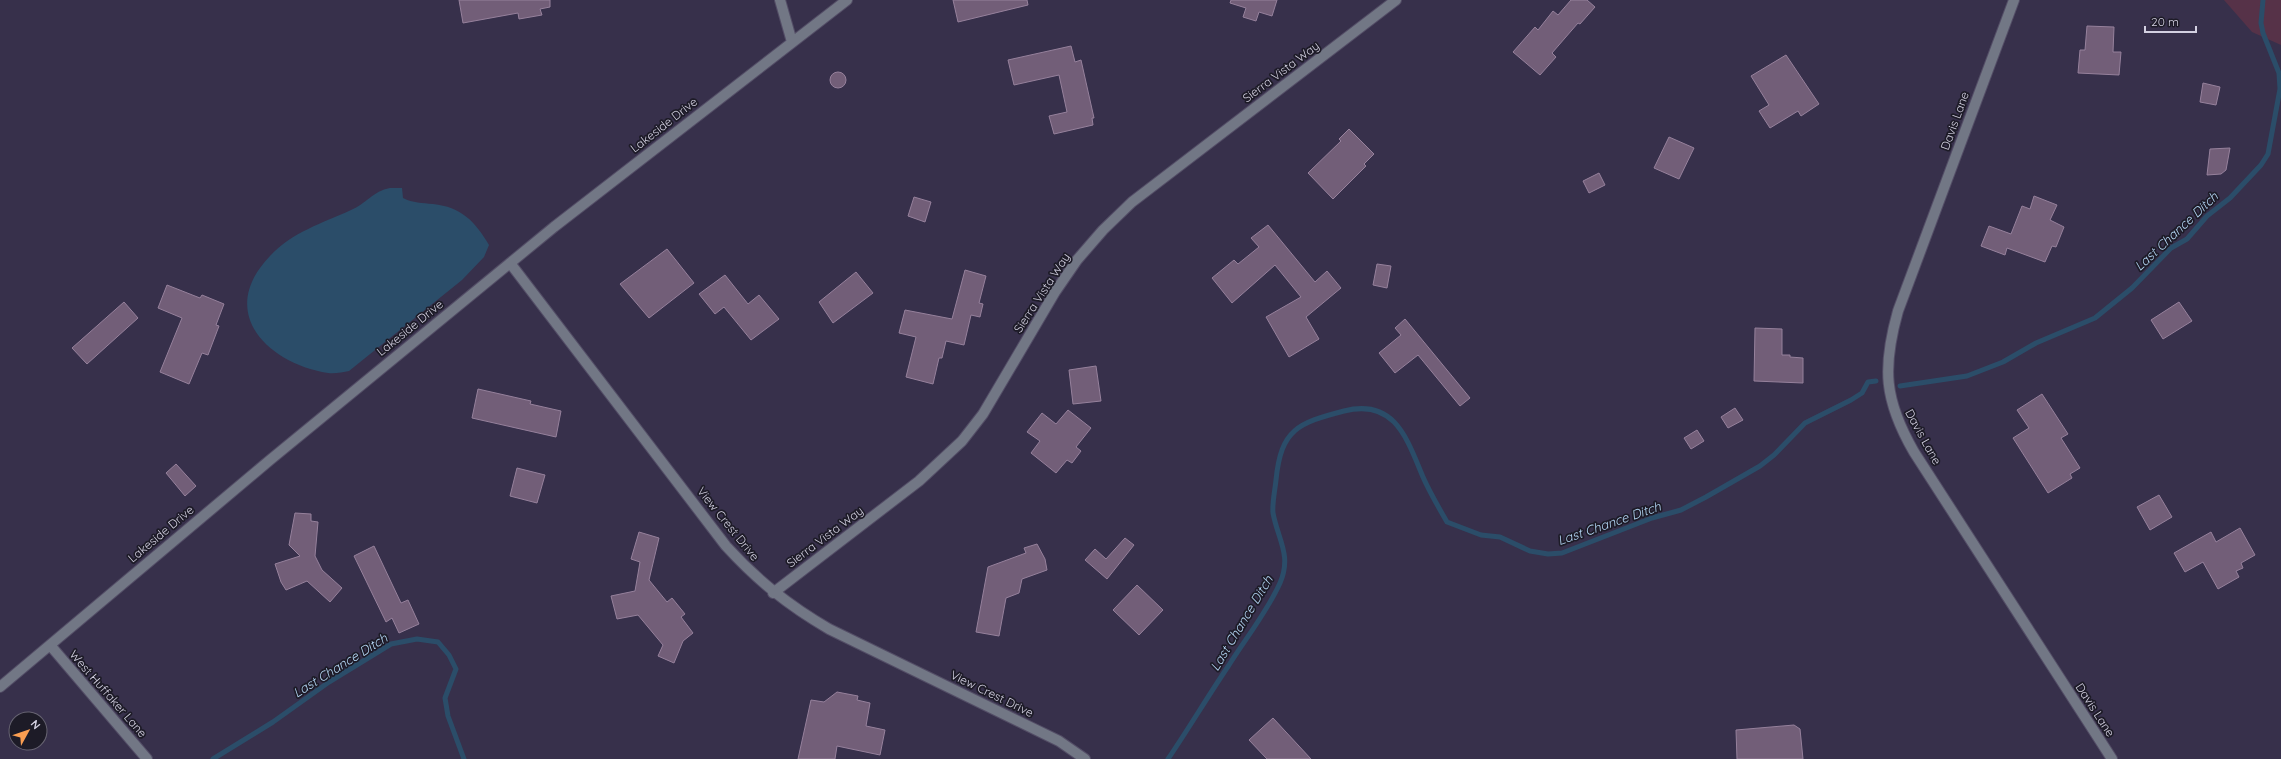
<svg xmlns="http://www.w3.org/2000/svg" width="2281" height="759" viewBox="0 0 2281 759" font-family="Quicksand,sans-serif">
  <style>
    .green { fill: #563248 }
    .water { fill: #2b4d69 }
    .lines { fill: none; stroke-linecap: round; stroke-linejoin: round }
    .stream { stroke: #2b4d69; stroke-width: 5 }
    .building { fill: #725e78; stroke: #96819c }
    .minor-casing { stroke: #534d66; stroke-width: 12 }
    .minor { stroke: #727785; stroke-width: 10 }
    .labels { text-anchor: middle; stroke-width: 3.5; stroke-linejoin: round; paint-order: stroke }
    .street-label { font-size: 12px; fill: #d3d0e1; stroke: #1d1b27 }
    .water-label { font-size: 13px; font-style: italic; fill: #b4d6f4; stroke: #1d1b27 }
  </style>
  <rect width="100%" height="100%" fill="#37304b"/>
  <path class="green" d="M2224,0H2281V45L2252,32Z"/>
  <path class="water" d="M390,188H402L403,198C413,203 422,203 433,204C461,207 475,221 489,245L484,257L462,280L349,371C343,372 335,374 328,373C267,363 216,312 270,256C292,232 323,223 351,210C366,204 373,191 390,188Z"/>
  <g class="lines">
    <path class="stream" d="M1900,386L1967,376L2003,362L2036,343L2095,318L2132,288L2171,248L2187,239L2207,216L2230,198L2261,165L2268,154L2280,89L2279,73L2263,33L2261,23L2263,0
      M213,759L273,722L329,682L391,644L417,639L438,642L449,655L456,669L445,698L448,716L464,759
      M1168,759C1189,728 1208,696 1229,665C1246,638 1267,612 1280,583C1292,555 1278,540 1273,513C1272,503 1275,490 1276,480C1281,429 1298,423 1344,411C1395,398 1407,439 1423,477C1430,493 1439,508 1447,522L1481,535L1500,537L1530,551L1548,554L1562,553L1652,518L1681,510L1706,497L1760,466L1774,455L1805,423L1851,400L1862,393L1868,382L1876,381"/>
  </g>
  <path class="building" d="M459,0H550V7L540,9L542,15L519,19L518,13L463,23Z
    M953,0H1027L1028,5L958,22Z
    M1231,0H1277L1272,16L1259,12L1256,21L1243,17L1246,8L1230,3Z
    M1571,0H1587L1595,7L1580,24L1578,23L1552,53L1556,57L1540,75L1513,52L1535,27L1538,30L1553,11L1558,15Z
    M2087,26L2114,27L2113,52H2121L2119,75L2078,73L2080,50H2085Z
    M1071,46L1075,62L1081,60L1094,118H1092L1093,125L1054,134L1049,116L1067,112L1059,75L1014,85L1008,60Z
    M1786,55L1819,104L1801,116L1798,111L1770,128L1759,111L1769,105L1751,76Z
    M830 80a8 8 0 1 1 16 0a8 8 0 1 1-16 0Z
    M2203,83L2220,87L2216,105L2200,102Z
    M1349,129L1374,154L1364,164L1366,166L1333,199L1308,173L1341,141L1339,139Z
    M1669,137L1694,148L1679,179L1654,168Z
    M2230,148L2226,170L2221,174L2207,175L2210,149Z
    M1599,173L1605,185L1589,193L1583,181Z
    M2034,196L2057,205L2050,220L2064,227L2056,247L2052,246L2045,262L2007,248L2005,255L1981,246L1989,226L2011,234L2022,206L2030,209Z
    M914,197L931,202L925,222L908,216Z
    M1268,225L1315,282L1327,271L1341,288L1306,317L1319,339L1289,357L1266,317L1301,297L1275,265L1232,303L1212,278L1234,260L1238,264L1259,247L1251,238Z
    M667,249L694,283L649,318L620,284Z
    M1377,264L1391,266L1387,288L1373,285Z
    M965,270L986,276L979,303L983,304L980,317L971,315L964,345L946,341L942,358H939L933,384L906,377L916,337L899,333L905,310L952,319Z
    M856,272L873,293L833,323L819,302Z
    M725,275L748,304L759,295L779,319L751,340L724,307L715,314L699,294Z
    M167,285L200,298L202,295L224,304L216,325L219,326L208,355L202,353L189,384L160,372L182,318L158,308Z
    M124,302L138,318L87,364L72,348Z
    M2179,302L2192,321L2163,339L2151,320Z
    M1405,319L1470,398L1460,406L1418,355L1395,373L1379,353L1401,335L1395,328Z
    M1755,328L1782,329V355H1790V357L1803,358V383L1754,381Z
    M1096,366L1101,401L1073,404L1069,370Z
    M478,389L531,401L530,404L561,411L556,437L472,418Z
    M2042,394L2068,434L2061,438L2080,468L2070,474L2072,478L2048,493L2013,438L2029,428L2017,410Z
    M1735,408L1743,420L1728,428L1721,417Z
    M1068,410L1091,428L1076,447L1081,451L1072,463L1067,460L1056,473L1031,453L1040,441L1027,432L1042,413L1056,424Z
    M1697,430L1704,441L1691,449L1684,438Z
    M176,464L196,486L185,496L166,473Z
    M517,468L545,475L537,503L510,496Z
    M2159,495L2172,517L2150,530L2137,507Z
    M295,513L311,514V521L318,522L315,556L322,570L342,588L330,602L307,581L286,590L281,582L275,564L300,556L289,545Z
    M2240,528L2255,555L2241,563L2243,568L2236,571L2239,577L2218,589L2203,562L2185,572L2174,553L2211,532L2216,542Z
    M639,532L659,538L649,580L667,602L672,598L685,614L681,617L693,633L683,641L674,663L658,656L663,645L638,615L617,619L611,596L635,591L640,562L631,559Z
    M1125,538L1134,545L1107,579L1085,560L1095,549L1106,559Z
    M1037,544L1045,559L1047,570L1022,579L1019,593L1006,598L999,636L976,632L988,567L1026,553L1024,548Z
    M374,546L401,603L408,600L419,624L399,633L392,618L386,622L354,556Z
    M1137,585L1163,610L1139,635L1113,610Z
    M837,692L858,696L857,700L870,703L866,726L885,730L880,755L837,746L835,759H798L811,700L824,702Z
    M1273,718L1311,759H1267L1249,740Z
    M1794,725L1800,729L1803,759H1737L1736,730Z"/>
  <g class="lines">
    <defs>
      <path id="minor" d="M780,0L792,42
        M2014,0L1898,311C1882,368 1884,400 1914,452L2112,759
        M510,263L726,546C758,581 788,605 829,629L1059,741L1085,759
        M773,593L919,481L962,441L983,414L1055,292L1077,260L1103,230L1132,202L1396,0
        M50,645L147,759
        M0,687L270,460L554,227L847,0"/>
    </defs>
    <use href="#minor" class="minor-casing"/>
    <use href="#minor" class="minor"/>
  </g>
  <g class="labels">
    <g class="street-label">
      <text transform="translate(1281 72) rotate(-37)" y="4">Sierra Vista Way</text>
      <text transform="translate(1955 121) rotate(-70)" y="4">Davis Lane</text>
      <text transform="translate(664 125) rotate(-38)" y="4">Lakeside Drive</text>
      <text transform="translate(1042 293) rotate(-57)" y="4">Sierra Vista Way</text>
      <text transform="translate(410 328) rotate(-39)" y="4">Lakeside Drive</text>
      <text transform="translate(1923 437) rotate(61)" y="4">Davis Lane</text>
      <text transform="translate(728 524) rotate(51)" y="4">View Crest Drive</text>
      <text transform="translate(161 534) rotate(-40)" y="4">Lakeside Drive</text>
      <text transform="translate(825 537) rotate(-37)" y="4">Sierra Vista Way</text>
      <text transform="translate(108 694) rotate(49)" y="4">West Huffaker Lane</text>
      <text transform="translate(992 694) rotate(26)" y="4">View Crest Drive</text>
      <text transform="translate(2095 710) rotate(57)" y="4">Davis Lane</text>
    </g>
    <g class="water-label">
      <text transform="translate(2176 231) rotate(-43)" y="5">Last Chance Ditch</text>
      <text transform="translate(1609 523) rotate(-19)" y="5">Last Chance Ditch</text>
      <text transform="translate(1241 623) rotate(-59)" y="5">Last Chance Ditch</text>
      <text transform="translate(340 665) rotate(-32)" y="5">Last Chance Ditch</text>
    </g>
  </g>
  <g transform="translate(28 731) rotate(50)"><circle r="19" fill="#1d1b27" stroke="#666371"/>
  <path d="M0-3L7 15L0 10L-7 15Z" fill="#fb9e51"/>
  <text y="-6" font-size="11" font-weight="bold" text-anchor="middle" fill="#d3d0e1">N</text>
  </g>
  <path d="M2145 26v6h51v-6" fill="none" stroke="#d3d0e1" stroke-width="2"/>
  <text x="2151" y="26" font-size="12" fill="#d3d0e1" stroke="#1d1b27" stroke-width="3" paint-order="stroke">20 m</text>
</svg>
